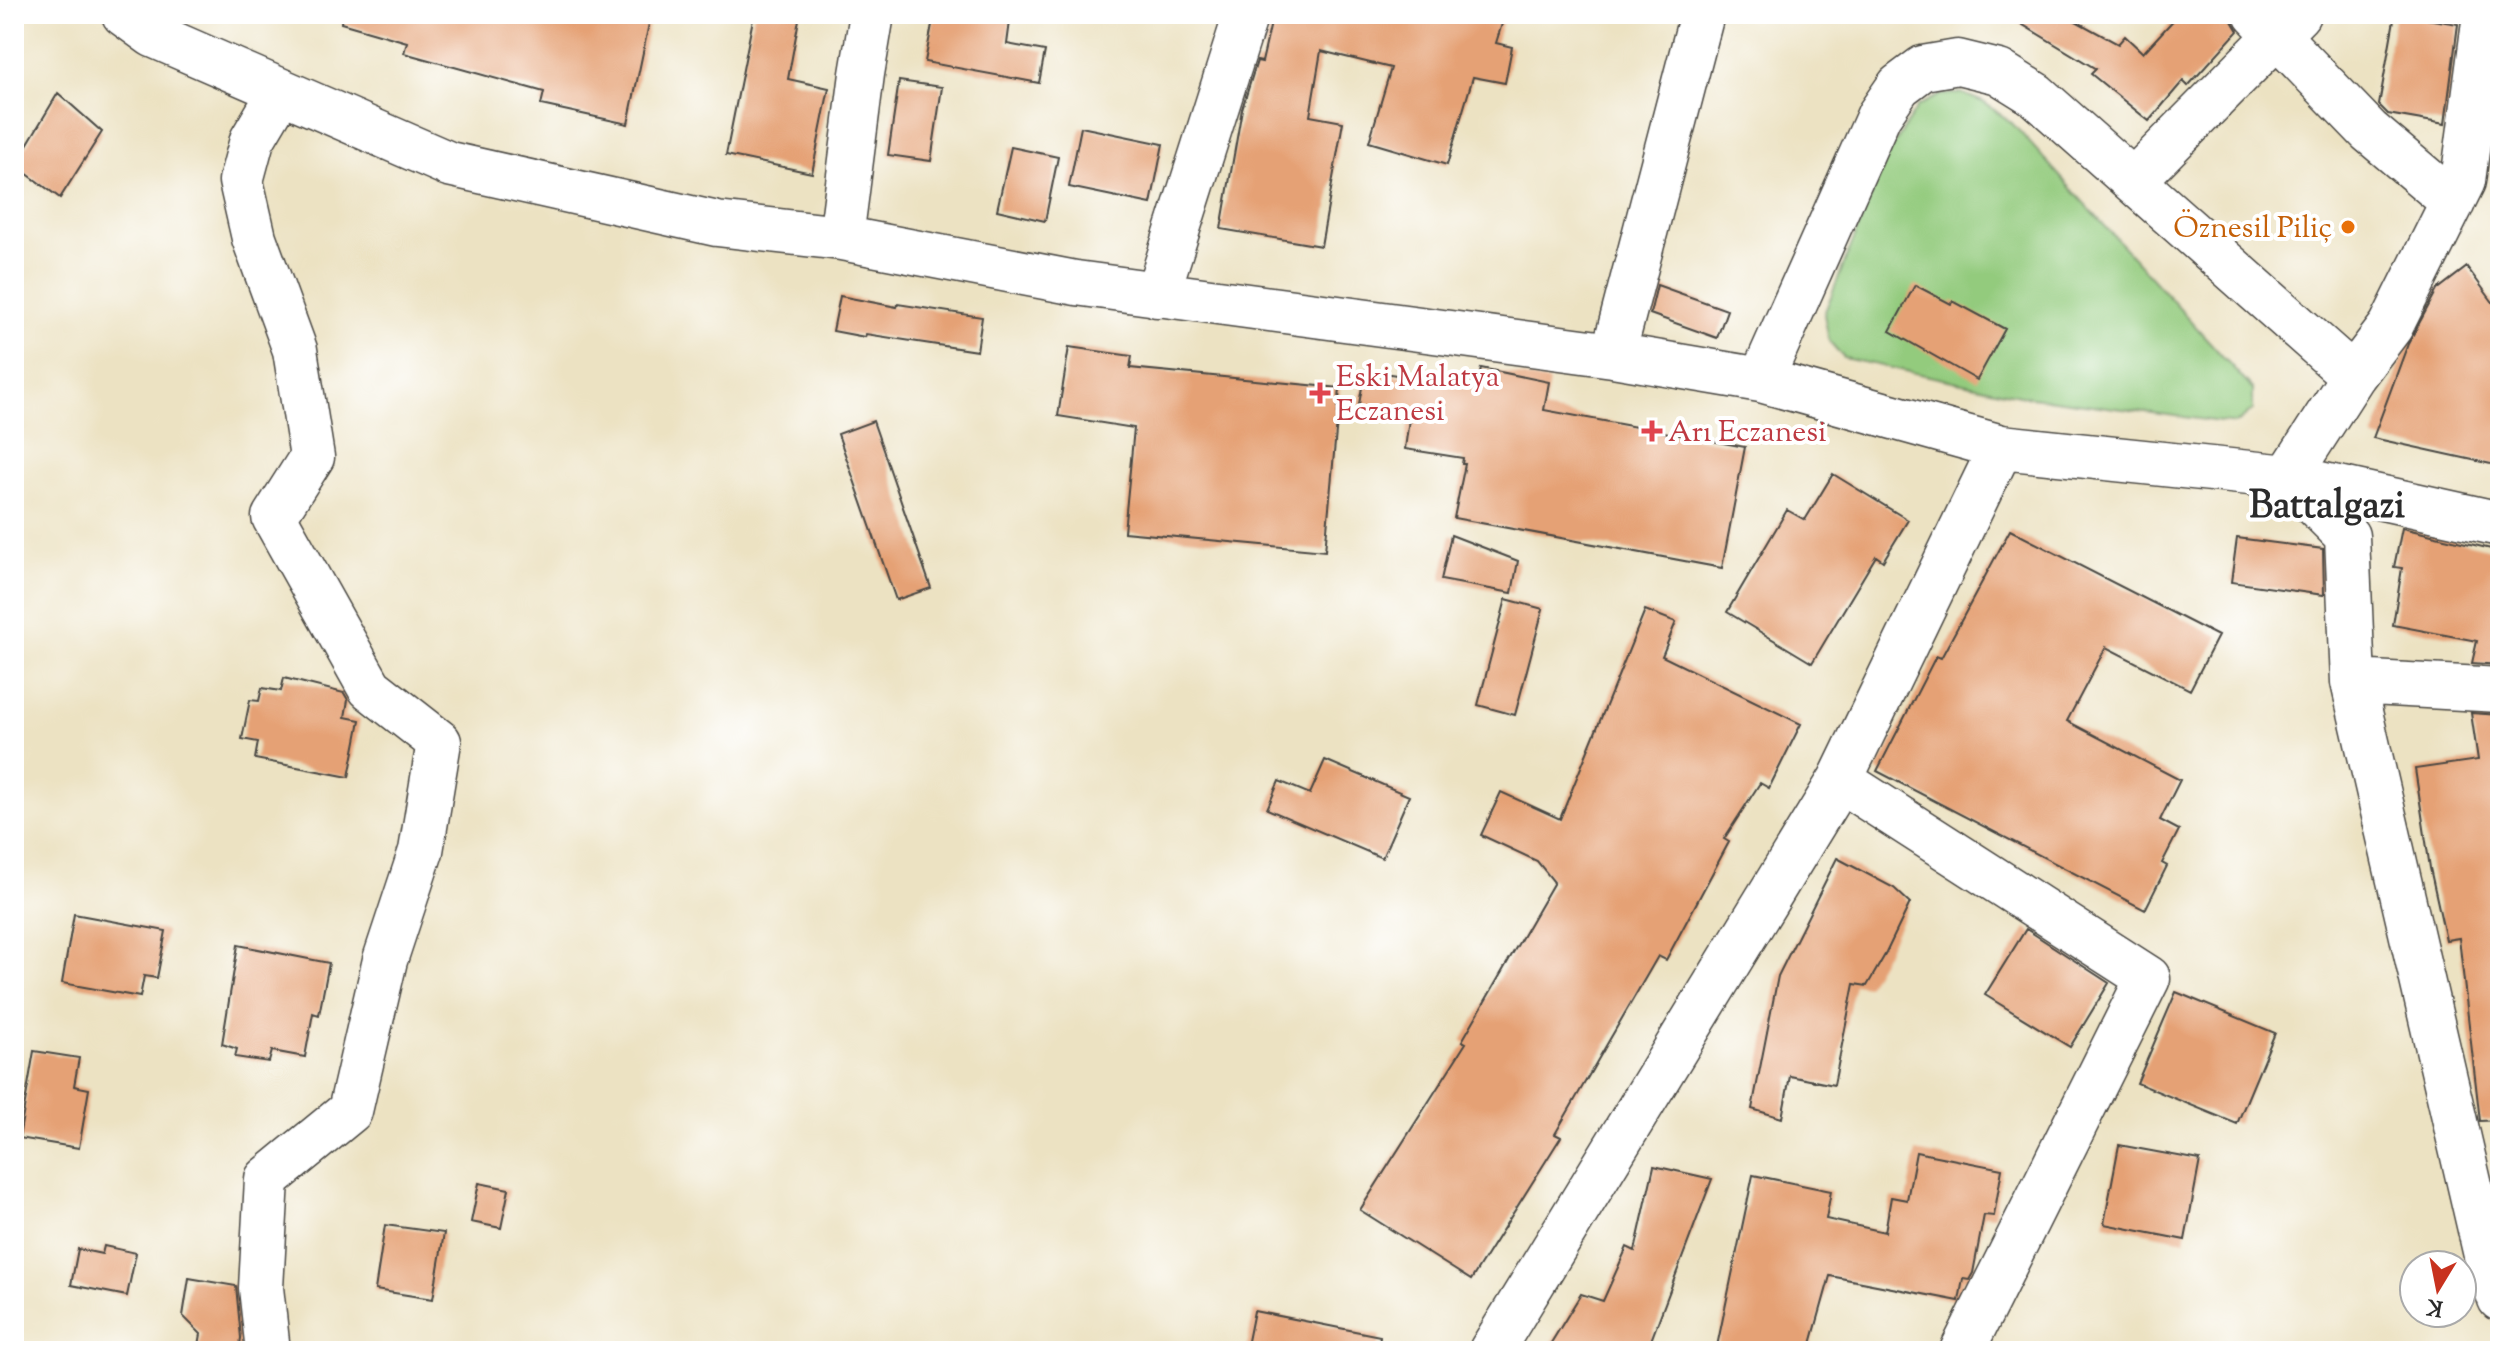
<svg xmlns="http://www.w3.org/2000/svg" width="2514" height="1365" viewBox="0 0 2514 1365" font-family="'Sorts Mill Goudy',serif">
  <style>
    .green { fill: #93cb7d; stroke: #5f7b54; stroke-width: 2 }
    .building { fill: #e5a175 }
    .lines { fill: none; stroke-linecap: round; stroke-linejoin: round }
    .minor-casing { stroke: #484642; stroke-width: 47 }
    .minor { stroke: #fff; stroke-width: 44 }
    .food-dot { fill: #e8710a; stroke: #fff; stroke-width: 3 }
    .health-dot { fill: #e0444e; stroke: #fff; stroke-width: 3 }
    .labels { text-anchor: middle; stroke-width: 8; stroke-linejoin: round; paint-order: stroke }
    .food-label { font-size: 30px; fill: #c56008; stroke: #fff; text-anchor: end }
    .health-label { font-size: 30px; fill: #be3a42; stroke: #fff; text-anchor: start }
    .district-label { font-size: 38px; font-weight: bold; fill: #2b2b2b; stroke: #fff }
  </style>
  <rect width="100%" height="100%" fill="#fff"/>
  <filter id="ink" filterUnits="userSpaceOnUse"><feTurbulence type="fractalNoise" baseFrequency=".0125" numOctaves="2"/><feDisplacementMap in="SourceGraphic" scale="16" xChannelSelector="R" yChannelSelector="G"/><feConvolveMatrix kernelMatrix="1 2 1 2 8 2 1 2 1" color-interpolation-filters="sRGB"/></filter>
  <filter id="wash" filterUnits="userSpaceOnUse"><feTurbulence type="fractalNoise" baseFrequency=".006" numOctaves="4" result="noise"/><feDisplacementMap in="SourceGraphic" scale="32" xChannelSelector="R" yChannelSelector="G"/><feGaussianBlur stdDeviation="1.8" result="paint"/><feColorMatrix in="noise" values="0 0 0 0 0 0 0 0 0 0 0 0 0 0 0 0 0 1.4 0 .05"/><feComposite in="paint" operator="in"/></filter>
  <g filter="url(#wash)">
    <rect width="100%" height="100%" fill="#ece2c2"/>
    <path class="green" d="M1961,93L1983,102L2011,122L2253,390V410L2236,424L2024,396L1844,358L1829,341L1824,314L1888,154L1918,106L1940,95Z"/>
    <g id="blocks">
      <path class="building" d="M342,14H651L628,124L541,105L544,92L404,53L407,42L341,23Z
        M754,14H800L788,79L829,88L812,173L726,155Z
        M934,14H1011L1007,44L1045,51L1039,83L925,62Z
        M1273,14H1505L1496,43L1512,47L1505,83L1473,77L1447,165L1369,142L1391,68L1321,51L1310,116L1343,122L1321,246L1221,229L1242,109L1257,61L1262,62Z
        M2005,14H2063L2118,44L2125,36L2143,53L2179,14H2232V21L2238,31L2188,86L2183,81L2149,121L2091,74L2096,69Z
        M2395,14L2458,24L2445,124L2388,114L2379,105Z
        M899,81L942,87L931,161L888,155Z
        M58,93L102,132L60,198L15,165Z
        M1081,127L1163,144L1151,204L1069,187Z
        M1011,147L1058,157L1045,221L997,210Z
        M2467,267L2500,312V466L2373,438L2408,344L2437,290Z
        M1657,285L1727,310L1717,338L1650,314Z
        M1915,285L1951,304L1953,301L2005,329L1977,380L1890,331Z
        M840,296L897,307L898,304L982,317L977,351L866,334L865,337L833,331Z
        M1069,347L1132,356L1130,368L1340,388L1325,551L1124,532L1134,428L1058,416Z
        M1481,368L1549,382L1544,410L1745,447L1722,568L1454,518L1465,464H1462L1463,458L1405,449L1409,419L1358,410L1365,370L1415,378L1416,375L1479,380Z
        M873,421L931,588L896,600L838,434Z
        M1833,474L1908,520L1883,561L1876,556L1812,663L1727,612L1787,510L1805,520Z
        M2402,528L2500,551V665L2472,663L2477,641L2393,625L2402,568L2394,567Z
        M2010,530L2218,636L2190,690L2106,647L2067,721L2180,780L2160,820L2179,830L2162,863L2167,866L2145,910L1877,771L1936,656L1941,658Z
        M1451,535L1518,561L1512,593L1441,580Z
        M2237,538L2323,549L2324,595L2231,582Z
        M1506,599L1543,609L1515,715L1478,705Z
        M1645,610L1676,622L1662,656L1801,724L1769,788L1760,783L1724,839L1729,842L1666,960L1658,956L1555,1134L1561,1137L1471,1280L1360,1210L1466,1043L1462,1041L1554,882L1537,861L1481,835L1501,792L1560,819Z
        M284,678L344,693L348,700L345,717L360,720L349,777L255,759L258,742L242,739L250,700L259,701L262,688L281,691Z
        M2471,713L2500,715V1120L2480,1121L2459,938L2446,940L2430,868L2415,769L2478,760Z
        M1325,760L1409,796L1382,858L1267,809L1279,781L1310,794Z
        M1837,858L1894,888L1910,903L1886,953L1867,986L1854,984L1834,1085L1790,1076L1782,1118L1752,1109L1778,976Z
        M74,914L166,931L157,978L144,976L140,997L62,983Z
        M2026,929L2109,983L2070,1047L1985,995Z
        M238,945L329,963L319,1015L313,1013L305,1057L272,1051L269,1062L235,1057L237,1049L222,1044Z
        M2176,992L2275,1033L2237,1124L2137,1083Z
        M34,1051L79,1058L74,1086L89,1089L79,1148L19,1138Z
        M2119,1145L2200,1160L2185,1240L2104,1224Z
        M1916,1152L2002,1169L1994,1216L1984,1215L1973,1273L1969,1280L1963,1279L1959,1301L1830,1276L1809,1351H1716L1753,1175L1831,1191L1826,1219L1885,1232L1891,1197L1907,1200Z
        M1654,1166L1712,1179L1647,1351H1546L1581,1294L1603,1301L1627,1247L1635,1251Z
        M479,1183L509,1189L501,1228L471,1222Z
        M385,1225L444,1233L433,1299L375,1290Z
        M104,1246L136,1253L127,1296L71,1285L78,1249L102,1254Z
        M189,1278L236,1286L241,1338L239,1351H198L201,1334L183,1316Z
        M1254,1311L1380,1336L1378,1351H1246Z"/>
    </g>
  </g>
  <g filter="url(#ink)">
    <use href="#blocks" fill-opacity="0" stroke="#484642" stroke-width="2"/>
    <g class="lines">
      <defs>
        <path id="minor" d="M124,14L153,35L449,164L717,224L841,238L1076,283L1613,355L1761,380L2001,447L2288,477L2500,524
          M2256,14L2369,131L2453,202
          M2485,14L2463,181L2391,326L2353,376L2288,477L2347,536L2353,682L2488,1264L2500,1299
          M2133,181L2298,14
          M841,238L862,74L872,14
          M1157,295L1246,14
          M1613,355L1702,14
          M1761,380L1879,115L1899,86L1923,68L1958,62L1999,72L2036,95L2353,376
          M2353,682L2500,690
          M1840,780L2148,978L1962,1351
          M268,1351L261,1288L267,1179L350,1111L385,960L421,851L439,742L370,688L274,517L312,457L295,350L254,238L241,181L252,140L281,91
          M1491,1351L1840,780L2001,447"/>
      </defs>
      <use href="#minor" class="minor-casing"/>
      <use href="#minor" class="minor"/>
    </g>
  </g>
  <circle class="food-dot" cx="2348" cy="227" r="8"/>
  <g class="health-dot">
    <path d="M1316 381h8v8h8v8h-8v8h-8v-8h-8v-8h8z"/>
    <path d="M1648 419h8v8h8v8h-8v8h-8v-8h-8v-8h8z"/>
  </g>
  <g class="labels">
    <g class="food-label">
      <text x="2332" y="237">Öznesil Piliç</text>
    </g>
    <g class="health-label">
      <text x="1336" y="386">Eski Malatya<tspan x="1336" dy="34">Eczanesi</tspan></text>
      <text x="1668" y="441">Arı Eczanesi</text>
    </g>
    <g class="district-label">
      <text x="2327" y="517">Battalgazi</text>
    </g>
  </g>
  <rect width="2514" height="1365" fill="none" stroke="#fff" stroke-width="48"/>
  <g transform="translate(2438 1289) rotate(190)"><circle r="38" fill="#ffffff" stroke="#aaaaaa" stroke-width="2"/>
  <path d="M0-6L14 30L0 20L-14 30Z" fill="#c8321e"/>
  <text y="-12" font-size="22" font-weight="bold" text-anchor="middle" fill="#2b2b2b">K</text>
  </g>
</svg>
